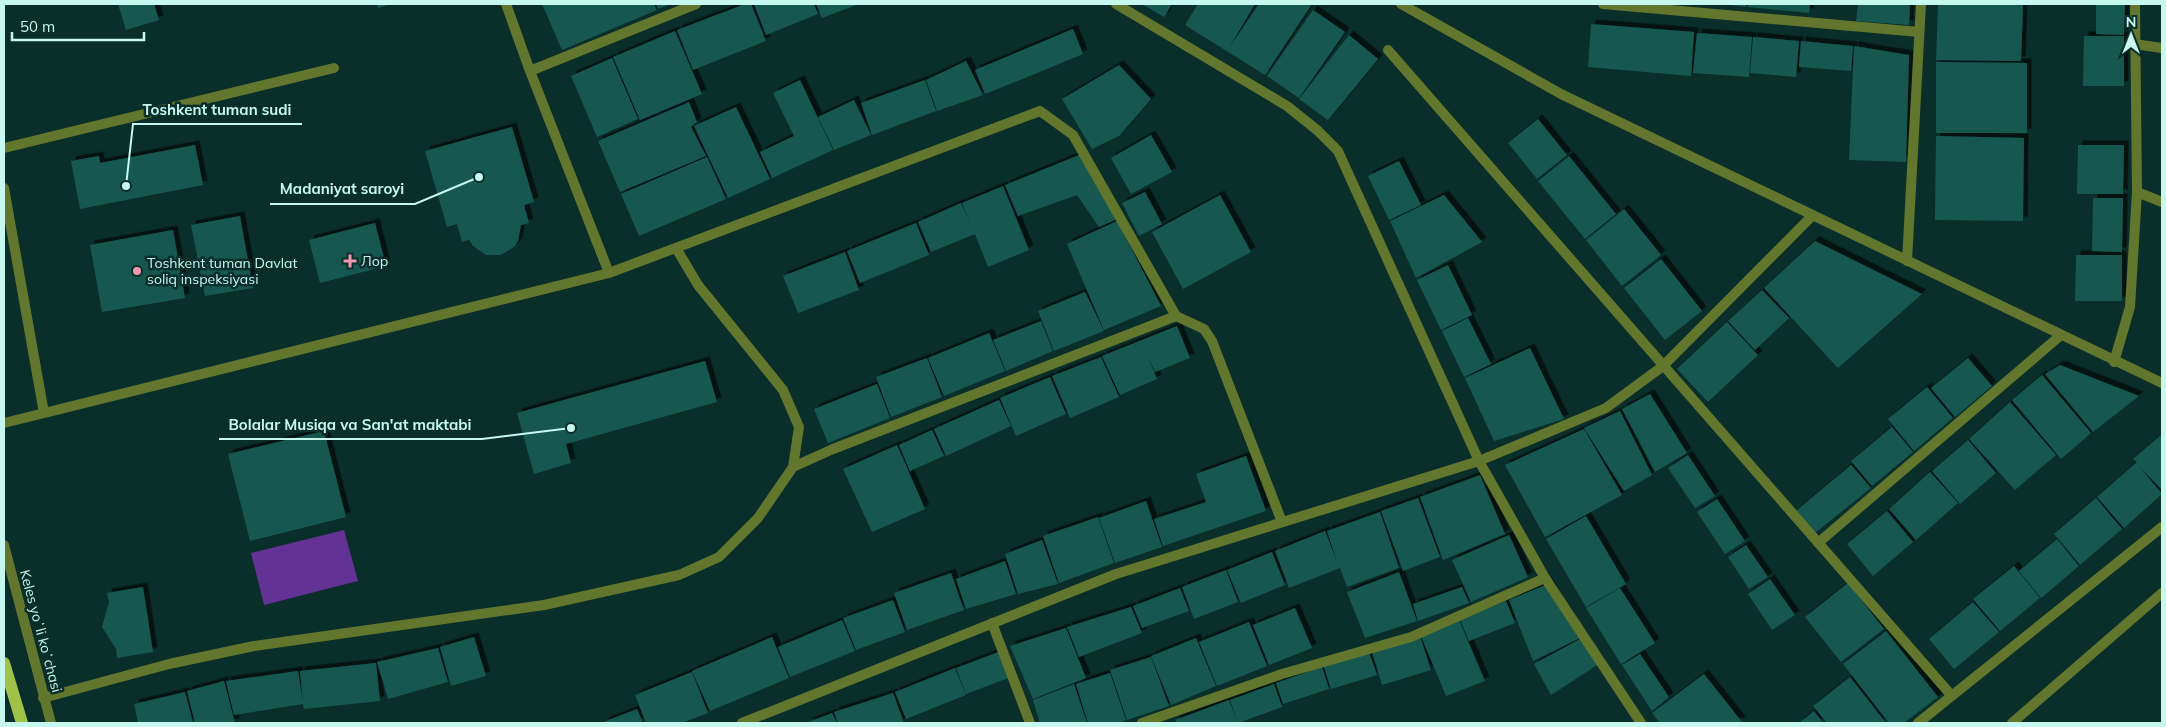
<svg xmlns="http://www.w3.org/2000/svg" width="2166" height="727" viewBox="0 0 2166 727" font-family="Mulish,sans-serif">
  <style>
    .green { fill: #633295 }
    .building { fill: #165850; filter: url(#shadow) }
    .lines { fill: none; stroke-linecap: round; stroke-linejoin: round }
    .minor { stroke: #62762e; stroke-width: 10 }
    .tertiary { stroke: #62762e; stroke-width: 10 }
    .primary { stroke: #a1c249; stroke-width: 12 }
    .poi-dot { fill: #f19ab1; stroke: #0a2e29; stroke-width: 2 }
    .labels { text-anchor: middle; stroke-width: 5; stroke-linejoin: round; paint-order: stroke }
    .poi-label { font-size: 14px; fill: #c6f8ef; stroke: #0a2e29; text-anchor: start }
    .street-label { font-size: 14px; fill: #c6f8ef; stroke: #0a2e29 }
    .leader { fill: none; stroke: #c6f8ef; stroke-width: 2 }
    .callout-dot { fill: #c6f8ef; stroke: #0a2e29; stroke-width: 2 }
    .callout-label { font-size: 15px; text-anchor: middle; font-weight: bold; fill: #c6f8ef; stroke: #0a2e29; stroke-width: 5; stroke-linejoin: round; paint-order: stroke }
  </style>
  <defs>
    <filter id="shadow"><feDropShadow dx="4.5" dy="-4.5" stdDeviation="0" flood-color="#0009"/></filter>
  </defs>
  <rect width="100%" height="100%" fill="#0a2e29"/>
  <path class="green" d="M344,530L358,581L264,605L251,553Z"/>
  <path class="building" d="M118,4H154L159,20L126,30Z
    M377,4H391L378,8Z
    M542,4H654L657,10L562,50Z
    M656,4H671L658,9Z
    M745,4H751L766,41L693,70L677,30Z
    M754,4H814L818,14L766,35Z
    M816,4H859L822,18Z
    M1142,4H1172L1164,17Z
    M1198,4H1255L1229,48L1259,4H1312L1265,75L1185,25Z
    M1724,4H1746V7Z
    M1748,4H1810L1809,13L1748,7Z
    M1858,4H1910L1909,25L1856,21Z
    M1938,4H2023L2021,61L1936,60Z
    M2096,4H2125L2124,35L2096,34Z
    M1313,10L1345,32L1299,98L1267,76Z
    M1591,24L1694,32L1691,76L1588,67Z
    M1073,29L1083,54L1030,76L1024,60L1030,76L985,94L975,70Z
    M675,31L702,94L640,120L613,57Z
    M1697,33L1752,37L1749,77L1693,73Z
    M1349,35L1378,59L1328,120L1299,99Z
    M2084,36H2124V86H2083Z
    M1753,37L1799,41L1796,77L1750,73Z
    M1801,41L1853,46L1851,71L1799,67Z
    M1854,46L1909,55L1906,162L1849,160Z
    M612,58L638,119L597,137L571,76Z
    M966,61L983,95L937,111L926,80Z
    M1936,62L2027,63V133H1936Z
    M1119,65L1151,99L1119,136L1092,149L1062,99Z
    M800,80L833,150L772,178L760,152L794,136L773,93Z
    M925,80L936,111L872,135L861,103Z
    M854,100L871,135L834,150L818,117Z
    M689,102L697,122L691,127L706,156L620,192L598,141Z
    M736,107L770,179L728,198L694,126Z
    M1538,119L1567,155L1537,179L1508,143Z
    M512,127L534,202L524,205L529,223L521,225L518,241L514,247L501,255H486L473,246L469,240L462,242L457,224L447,227L425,151Z
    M1151,135L1172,172L1131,194L1111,158Z
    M1936,136L2024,138L2023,221L1935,220Z
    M195,145L203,185L80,209L71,161L99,156L100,163Z
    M2078,145H2124L2123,194H2077Z
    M1079,155L1117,219L1099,227L1077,195L1018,216L1005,185Z
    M1569,156L1616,214L1585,239L1538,181Z
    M707,157L726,199L639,236L621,194Z
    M1399,161L1421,205L1389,220L1368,176Z
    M1003,186L1029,250L988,267L975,234L931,252L918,222L961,203L971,224L962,203Z
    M1145,192L1162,224L1139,236L1122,203Z
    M1220,195L1251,252L1183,289L1152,232Z
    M1444,195L1482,242L1416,278L1390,221Z
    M2093,198H2123L2122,252L2092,251Z
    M1624,209L1661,255L1622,286L1586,240Z
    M240,216L253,288L205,296L191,225Z
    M1117,221L1161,306L1104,330L1067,244Z
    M375,223L386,266L320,283L309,240Z
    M916,223L929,255L860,283L847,251Z
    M173,230L185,298L102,312L90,245Z
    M1815,241L1922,294L1838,368L1764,288Z
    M845,252L859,290L798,313L783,276Z
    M2076,255H2122V301H2075Z
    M1661,259L1702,311L1665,340L1624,288Z
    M1448,265L1472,315L1441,330L1417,280Z
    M1762,290L1789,318L1755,350L1728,321Z
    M1085,292L1104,331L1054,351L1038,311Z
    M1468,318L1491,364L1464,377L1442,331Z
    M1041,321L1053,351L1006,371L993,340Z
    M1727,322L1758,355L1708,402L1677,369Z
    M1177,326L1190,358L1155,372L1147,355L1157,379L1120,395L1102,356Z
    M989,333L1005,371L944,396L928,358Z
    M1530,348L1564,419L1494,441L1465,378Z
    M1101,357L1119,397L1070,418L1052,376Z
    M927,358L942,397L891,417L876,377Z
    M1968,358L1992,386L1955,417L1931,388Z
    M705,361L717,402L566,444L571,463L534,474L517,413Z
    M2060,365L2139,396L2093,432L2045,374Z
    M2042,375L2091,433L2061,459L2012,400Z
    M1050,377L1066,414L1016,436L1000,398Z
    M877,384L890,418L828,443L814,409Z
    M1927,387L1953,418L1914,451L1888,419Z
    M1650,394L1687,453L1655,472L1622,409Z
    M999,400L1011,426L946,456L934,429Z
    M2010,402L2056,455L2015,490L1969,439Z
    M1620,411L1652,475L1624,491L1584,428Z
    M1892,427L1913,452L1872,486L1851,461Z
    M1584,429L1622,495L1545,537L1505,465Z
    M932,430L944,456L910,471L899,445Z
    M324,431L346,517L250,541L228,454Z
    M2162,434V490L2139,466L2162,494L2124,528L2097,497L2137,462L2133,459Z
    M1968,440L1996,473L1960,504L1932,471Z
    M897,445L925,509L872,532L843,469Z
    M1688,455L1715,496L1695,508L1668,468Z
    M1246,456L1266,511L1163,546L1154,519L1206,502L1196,474Z
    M1851,465L1871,488L1815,533L1796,511Z
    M1930,472L1958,503L1916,540L1889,509Z
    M1480,475L1505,534L1443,560L1420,497Z
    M1418,498L1440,557L1403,571L1381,511Z
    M2096,498L2122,529L2080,565L2054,534Z
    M1717,499L1745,541L1725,554L1697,512Z
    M1146,501L1162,547L1115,563L1099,518Z
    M1887,511L1913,542L1873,576L1847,544Z
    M1380,512L1399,568L1347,587L1340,568L1289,588L1275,551L1325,531L1337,562L1327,531Z
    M1586,516L1626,584L1586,607L1546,539Z
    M1098,517L1114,563L1059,583L1043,536Z
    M1509,535L1528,577L1471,602L1452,560Z
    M2057,539L2079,566L2041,598L2019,571Z
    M1042,540L1058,584L1018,594L1005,554Z
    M1746,545L1768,577L1749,589L1728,557Z
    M1272,552L1285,585L1241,603L1227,570Z
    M1005,561L1016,594L966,609L956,579Z
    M2014,566L2040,598L2000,631L1973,599Z
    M1226,570L1238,602L1194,619L1182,587Z
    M1399,572L1417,621L1365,638L1347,592Z
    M951,573L964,610L907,630L894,593Z
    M1770,579L1795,615L1772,630L1748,594Z
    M1848,583L1884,629L1841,662L1805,617Z
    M1548,584L1582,637L1533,661L1509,600Z
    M143,587L153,652L117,658L116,649L102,627L109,602L107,593Z
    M1462,587L1469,603L1418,621L1413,604Z
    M1180,588L1189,611L1142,628L1133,606Z
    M1620,588L1655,643L1621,664L1586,608Z
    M893,600L905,632L856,650L843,618Z
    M1506,601L1515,623L1469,641L1460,620Z
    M1973,602L1999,632L1954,669L1929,639Z
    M1131,607L1142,633L1079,657L1067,627Z
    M1295,608L1312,648L1269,665L1253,625Z
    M842,620L855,651L790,677L778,647Z
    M1459,620L1485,681L1446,696L1421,636Z
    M1249,622L1267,666L1217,686L1199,642Z
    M1066,628L1086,678L1033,699L1010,646Z
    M1886,631L1938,697L1904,723H1889L1843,664Z
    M1420,636L1431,670L1382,685L1372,652Z
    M474,637L486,676L451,686L440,647Z
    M772,637L789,678L710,711L692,671Z
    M1196,638L1216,686L1171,705L1151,656Z
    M1582,638L1599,664L1551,695L1534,664Z
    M438,648L448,682L388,699L377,662Z
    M1001,651L1011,677L966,694L956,668Z
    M1369,652L1377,675L1331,689L1324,667Z
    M1640,654L1669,697L1652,711L1622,665Z
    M1151,657L1169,706L1127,720L1110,670Z
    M376,663L380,701L304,709L303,704L234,715L226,681L298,671L303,702L300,671Z
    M1322,667L1329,689L1283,704L1276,683Z
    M955,668L966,695L906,719L895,692Z
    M692,672L708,713L682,723H646L635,695Z
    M1110,673L1126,720L1118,723H1088L1076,684Z
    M1704,674L1742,722L1660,723L1652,713Z
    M1850,677L1886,723H1827L1813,706Z
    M224,681L235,723H195L187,691Z
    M1074,684L1087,723H1040L1033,700Z
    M1274,684L1282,707L1238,723L1230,700Z
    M185,692L193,723H138L134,704Z
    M893,693L904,723H838L834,712Z
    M1229,700L1238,723H1177L1175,720Z
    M637,709L643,723H601Z
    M1814,711L1823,723H1799Z
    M832,713L837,723H806Z"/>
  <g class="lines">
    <path class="minor" d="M506,4L530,71L609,273
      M1401,4L1561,94L2162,383
      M1603,4L1919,32
      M2134,44L2162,48
      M1388,50L1952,696
      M530,71L696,4
      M4,148L334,68
      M4,188L44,413
      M2137,192L2162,202
      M1907,261L1921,4
      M2114,362L2130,307L2137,192L2135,4
      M4,423L609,273L1040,111L1073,135L1176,316L1204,329L1212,341L1282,522
      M793,467L833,449L1176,316
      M1818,543L2061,335
      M992,623L1030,723
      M43,698L169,664L254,646L544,605L679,575L719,557L758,518L793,467L799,427L783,390L698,285L676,248
      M742,723L1116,574L1479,461L1606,408L1663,366L1813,215
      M1142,723L1282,674L1411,637L1545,578
      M1918,723L2162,527
      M2012,723L2162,593"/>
    <path class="tertiary" d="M1116,4L1287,106L1317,130L1338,151L1479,461L1545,578L1641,723
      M4,545L51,723"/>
    <path class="primary" d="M4,663L22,723"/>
  </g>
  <g class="poi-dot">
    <path d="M347.5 253.5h5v5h5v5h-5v5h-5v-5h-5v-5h5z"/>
    <circle cx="137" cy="271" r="5"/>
  </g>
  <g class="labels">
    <g class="poi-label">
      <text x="361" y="266">Лор</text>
      <text x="147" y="268">Toshkent tuman Davlat<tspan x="147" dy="16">soliq inspeksiyasi</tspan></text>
    </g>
    <g class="street-label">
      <text transform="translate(41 631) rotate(75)" y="5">Keles yoʻli koʻchasi</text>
    </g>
  </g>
  <path class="leader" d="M126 186L133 124H302M479 177L415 204H270M571 428L482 439H219"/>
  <g class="callout-dot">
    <circle cx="126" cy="186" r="5"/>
    <circle cx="479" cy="177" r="5"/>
    <circle cx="571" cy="428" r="5"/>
  </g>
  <g class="callout-label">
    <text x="217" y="115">Toshkent tuman sudi</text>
    <text x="342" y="194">Madaniyat saroyi</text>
    <text x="350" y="430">Bolalar Musiqa va San'at maktabi</text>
  </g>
  <rect width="2166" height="727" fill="none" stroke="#c6f8ef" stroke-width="10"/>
  <g transform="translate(2131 35)" stroke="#0a2e29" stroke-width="4" paint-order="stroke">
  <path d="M0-4L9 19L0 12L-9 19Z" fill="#c6f8ef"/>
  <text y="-8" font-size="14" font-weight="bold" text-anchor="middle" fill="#c6f8ef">N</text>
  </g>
  <path d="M12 32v8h132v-8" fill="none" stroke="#c6f8ef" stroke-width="2.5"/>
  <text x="20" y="32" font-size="15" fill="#c6f8ef" stroke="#0a2e29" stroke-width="4" paint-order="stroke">50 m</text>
</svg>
